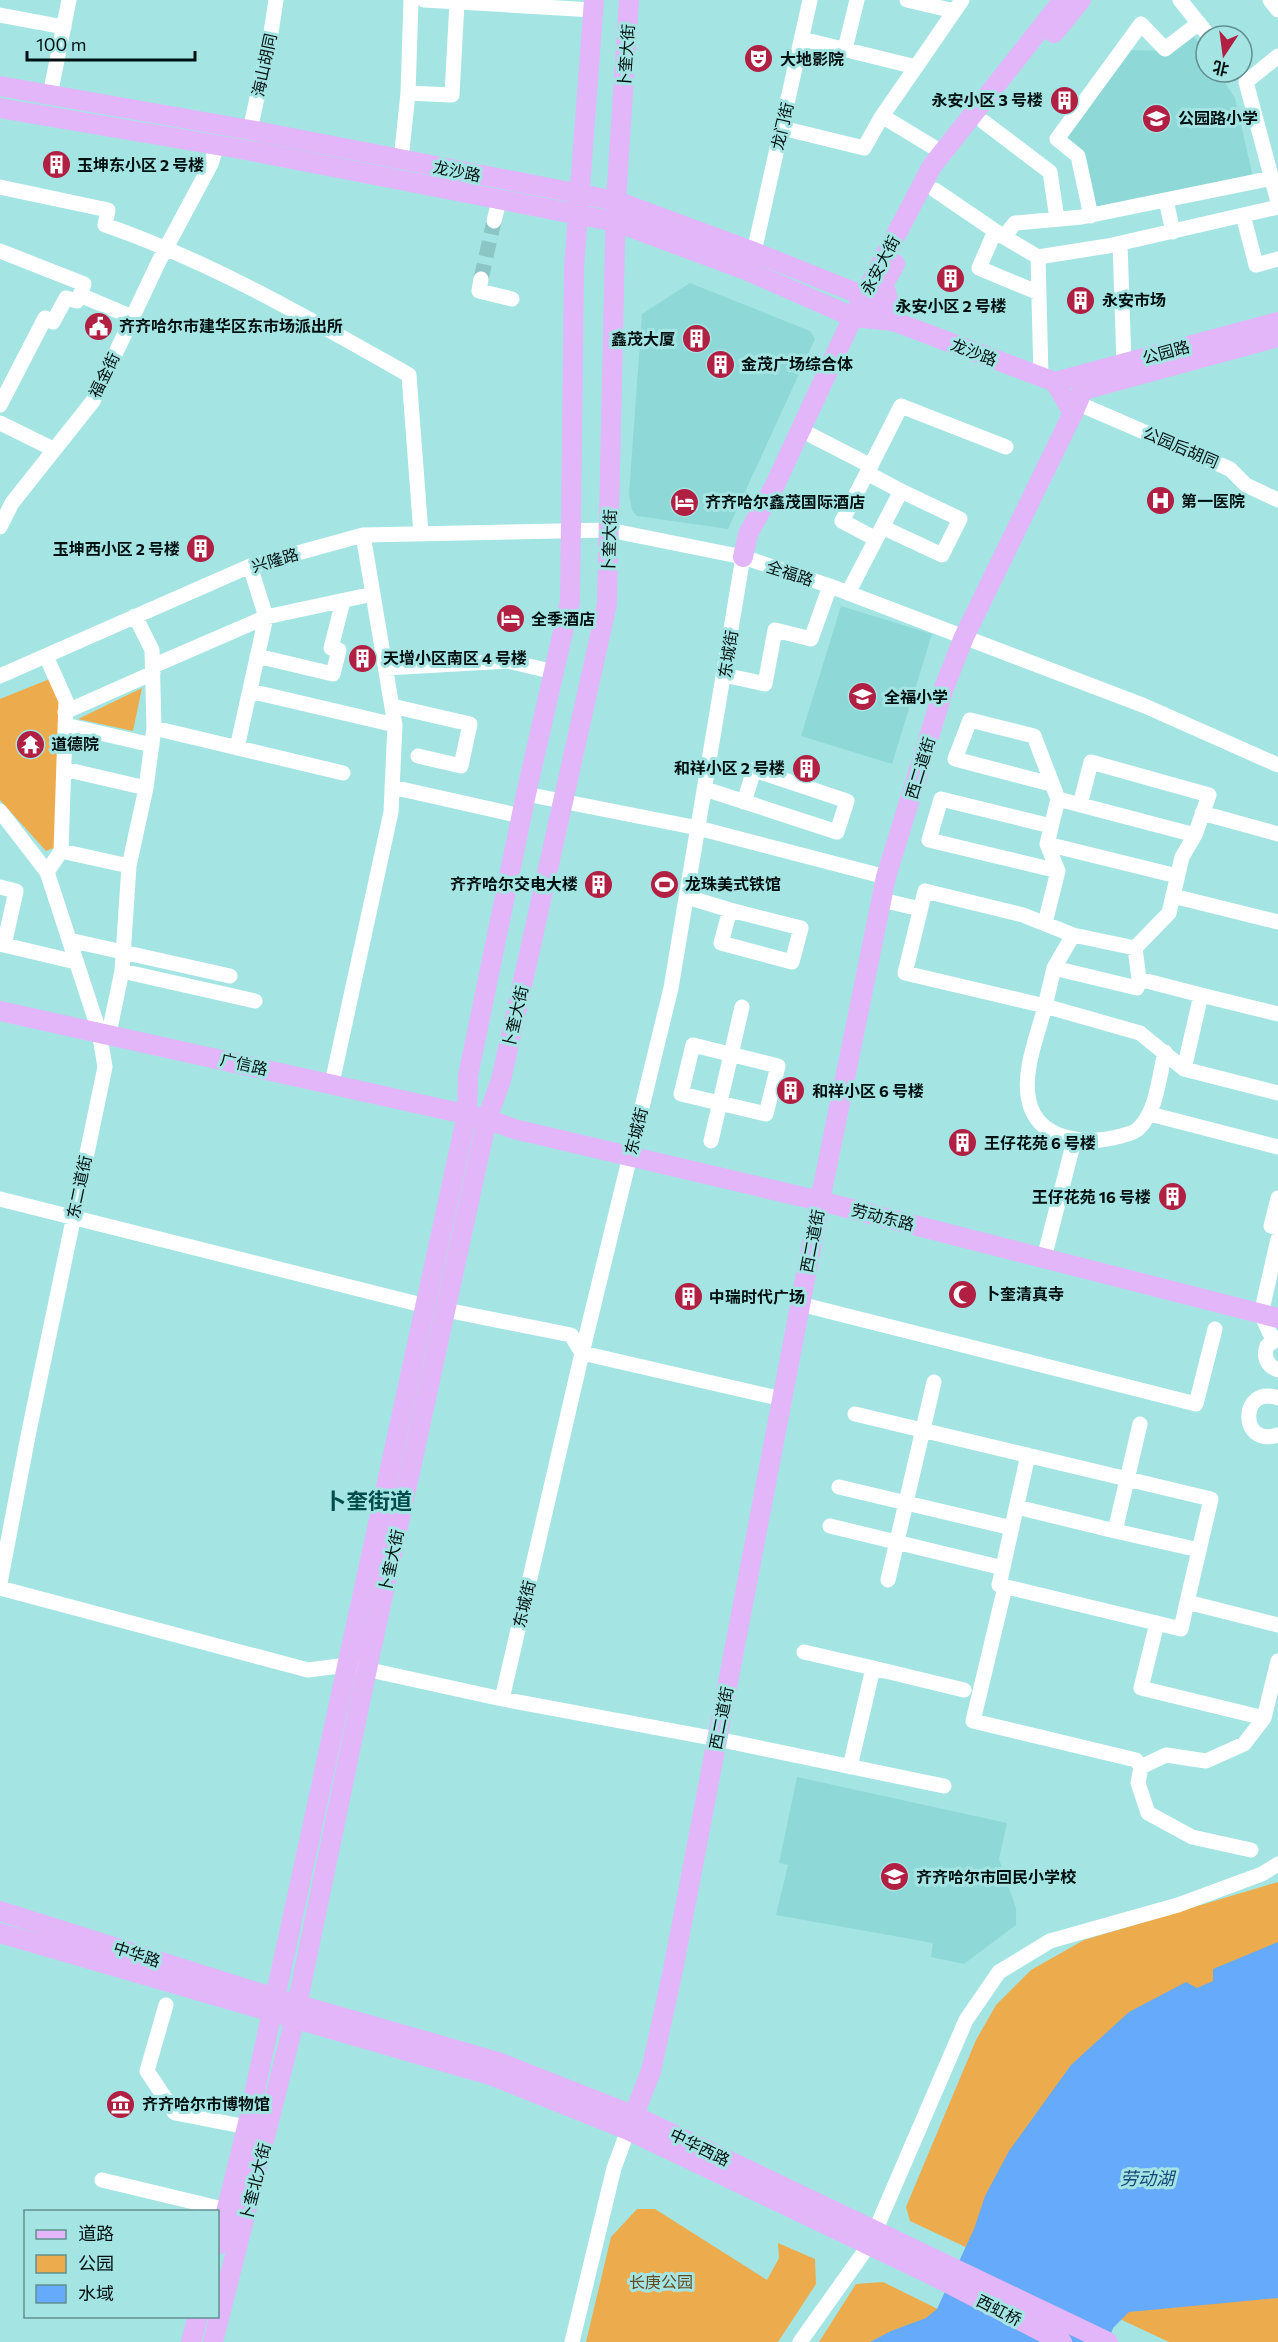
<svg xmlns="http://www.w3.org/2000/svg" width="1278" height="2342" viewBox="0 0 1278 2342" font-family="Commissioner,'Noto Sans SC',sans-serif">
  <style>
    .built { fill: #8ed9d7 }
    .green { fill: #ecac4e }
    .water { fill: #66aafb }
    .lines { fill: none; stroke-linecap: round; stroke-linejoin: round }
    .minor-tunnel { stroke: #8bc5c4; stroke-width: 15; stroke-dasharray: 15 8; stroke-linecap: butt }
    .minor { stroke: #fff; stroke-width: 15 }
    .major { stroke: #e2b6f8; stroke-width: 20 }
    .labels { text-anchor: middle; stroke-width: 6; stroke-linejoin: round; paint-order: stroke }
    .street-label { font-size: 16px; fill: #001010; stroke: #a4e5e4 }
    .poi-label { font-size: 16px; font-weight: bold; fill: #001010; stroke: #a4e5e4; text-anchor: start }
    .park-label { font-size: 16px; fill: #664a22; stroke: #a4e5e4 }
    .water-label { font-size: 18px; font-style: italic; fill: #18467a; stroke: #a4e5e4 }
    .district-label { font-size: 22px; font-weight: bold; fill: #004c4c; stroke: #a4e5e4 }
  </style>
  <rect width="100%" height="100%" fill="#a4e5e4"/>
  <path class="built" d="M1192,33L1206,55V72H1218L1235,98L1253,177L1092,210L1079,154L1059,138L1123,50L1167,51Z
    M690,283L810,331L815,339L728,529L637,516L632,510L629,494L642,314Z
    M841,606L932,634L892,764L801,736Z
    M797,1777L1007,1823L999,1859L1016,1908V1925L964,1964L931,1957L933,1943L776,1915L788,1865L779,1863Z"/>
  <path class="green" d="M52,678L61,703L54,848L46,851L0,800V699Z
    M142,688L133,731L78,719Z
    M1278,1882V2342H1169L910,2221L906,2207L976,2040L996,2005L1031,1970L1084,1940Z
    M637,2209H655L767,2280L779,2258L778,2243L815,2259L816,2284L778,2342H586L611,2237Z
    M883,2282L1005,2342H819L856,2284Z"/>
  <path class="water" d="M1278,1942V2298L1129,2312L1113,2328L1108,2342H870L891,2331L926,2318L937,2309L974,2229L985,2196L1009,2151L1071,2065L1129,2012L1186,1982L1197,1988L1213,1981V1969Z"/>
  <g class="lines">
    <path class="minor-tunnel" d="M481,279L494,221"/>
    <path class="minor" d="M424,0L593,10
      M907,0L954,11
      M1180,0L1209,36
      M1270,0L1278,10
      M0,15L64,27
      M802,39L916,67L962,0
      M845,49L857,0
      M1278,56L1246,82L1278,202
      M916,67L882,116L943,153
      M408,93L452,95L457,2
      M50,95L69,0
      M984,122L1050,172L1057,219
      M782,128L864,148L882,116
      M250,130L270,39L276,0
      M401,160L408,93L411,0
      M0,187L108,210L105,225C212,262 310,319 409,375L421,534
      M935,190L1004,237L1015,223L1082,217L1272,178
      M1166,200L1173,232
      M1243,215L1256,265L1278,259
      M1091,216L1078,156L1057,139L1141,24L1165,49L1199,23
      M494,221L499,201
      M995,231L979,268L1039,293
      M1004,237L1038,257
      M1120,244L1124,363
      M0,251L84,284L80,295
      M754,252L810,0
      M481,279L479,291L512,299
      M1041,377L1038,257L1108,246L1278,207
      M1077,403L1230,469L1246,485L1278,500
      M0,405L45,318L53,322L66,298L77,301L80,295L132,317
      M0,423L53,449
      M801,430L871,466
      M867,473L842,521L876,539
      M0,527L12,503L93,401L159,261L211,164L217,144
      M882,527L942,555L960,519L901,491
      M848,593L901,491L867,473L901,406L1006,447
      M135,616L152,650L154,728
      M46,656L66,701L61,851L47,872
      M257,656L333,674L339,650L331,648L343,601
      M153,666L266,617L373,594
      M386,668L508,661L554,672
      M724,675L765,684L775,630L811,639L830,586
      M0,676L250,566L363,535L609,530L743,557L830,586L1145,706L1278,765
      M250,691L395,725
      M392,706L470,724L461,766L418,756
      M65,712L153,673
      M65,725L152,745
      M237,748L266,617L250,566
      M64,769L146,788
      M392,787L521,816
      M705,789L837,832L847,801L754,770L744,802
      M526,794L698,828L886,877
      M1058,799L1195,835
      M1080,805L1091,762L1209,795L1195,835L1182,857L1169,913L1135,948
      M0,811L47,872L99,1031L105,1067L29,1431L0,1583
      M1202,813L1278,834
      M1051,826L941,799L929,840L1058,871
      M1047,844L1177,876
      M61,851L129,866L146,788L154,728L343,773
      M0,887L16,891L4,945
      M925,891L1023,915L1073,935L1054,968L1045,1006L905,973Z
      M1173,896L1278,922
      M687,897L730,910L721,943L792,962L801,928L730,910
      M882,900L920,909
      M1045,923L1058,871L1047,844L1058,799L1034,736L970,720L955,759L1051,784
      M1073,935L1135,948L1139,979
      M69,940L230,976
      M0,944L76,962
      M1054,968L1137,988L1139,979L1201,995L1184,1069
      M122,971L255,1001
      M1201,995L1278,1014
      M109,1033L122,971L129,866
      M693,1045L778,1066L766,1114L681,1094Z
      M1165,1052C1159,1076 1157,1112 1138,1129C1134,1133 1127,1134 1121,1136C1089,1145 1038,1142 1029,1101C1022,1071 1038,1035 1045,1006L1140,1033L1184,1069L1278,1093
      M332,1083L391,812L395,725L363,535
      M1150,1114L1278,1147
      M711,1141L742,1007
      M1278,1198L1271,1226L1278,1228
      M0,1199L426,1306
      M1044,1258L1074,1141
      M800,1304L1196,1404L1215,1329
      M446,1310L571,1335L582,1353L782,1399
      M1278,1338L1267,1346C1263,1357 1267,1366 1278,1370
      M1273,1340L1261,1314L1278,1239
      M1278,1398C1240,1384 1238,1448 1278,1435
      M855,1414L1211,1499L1187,1602L1278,1625
      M1140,1424L1115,1531L1199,1550
      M1028,1455L999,1585L1181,1629L1187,1602
      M839,1487L1012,1528
      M1017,1507L1115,1531
      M830,1526L1003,1568
      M888,1580L934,1382
      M1005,1587L973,1721L1136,1760L1141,1767L1166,1755L1206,1761L1244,1744L1264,1718
      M0,1588L308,1670L347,1665L502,1699L717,1739L944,1786
      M1157,1623L1141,1688L1264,1718L1278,1661
      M804,1652L873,1668
      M502,1699L582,1353L671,988L743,557
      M850,1767L873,1668L964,1690
      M1141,1767L1138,1783L1148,1813L1192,1837L1251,1850
      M166,2005L147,2071L175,2113L247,2127
      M102,2180L227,2210
      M572,2342L614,2168L628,2130
      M800,2342L869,2245L966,2020L999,1972L1050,1941L1178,1905L1262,1874L1278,1864"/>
    <path class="major" d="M1054,33L1081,0
      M0,86L250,130L616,201L754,252L864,296L893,321
      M0,108L246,150L616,222L748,271L853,317L893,321L1055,382
      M893,321L884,284L895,264
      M1055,382L1278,322
      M1073,413L1083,390L1278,337
      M743,557L748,534L774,487L853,317L932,166L1063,0
      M0,1011L487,1119L514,1129L820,1201L1278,1318
      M0,1911L275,1998L498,2062L635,2116L1108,2342
      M0,1933L493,2076L628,2130L936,2277L1062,2342
      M628,2130L651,2071L673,1970L820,1201L886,877L944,688L964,637L1073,413L1055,382
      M218,2245L247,2127L467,1114L468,1076L526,794L570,601L574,268L594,0
      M191,2342L198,2316
      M213,2342L291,2034L367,1669L487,1119L501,1080L607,604L616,201L629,0"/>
  </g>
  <defs>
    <symbol id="theatre-disc" viewBox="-11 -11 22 22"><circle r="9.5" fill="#b11f43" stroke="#a4e5e4"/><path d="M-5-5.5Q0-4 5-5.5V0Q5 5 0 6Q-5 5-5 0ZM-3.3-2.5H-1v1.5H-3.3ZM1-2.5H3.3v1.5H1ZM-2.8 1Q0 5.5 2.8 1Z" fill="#fff"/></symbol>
    <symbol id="building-disc" viewBox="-11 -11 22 22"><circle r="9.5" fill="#b11f43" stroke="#a4e5e4"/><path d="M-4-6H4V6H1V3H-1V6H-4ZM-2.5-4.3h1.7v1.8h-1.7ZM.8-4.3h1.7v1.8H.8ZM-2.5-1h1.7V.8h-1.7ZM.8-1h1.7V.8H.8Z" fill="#fff"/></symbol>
    <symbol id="school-disc" viewBox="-11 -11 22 22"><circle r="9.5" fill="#b11f43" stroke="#a4e5e4"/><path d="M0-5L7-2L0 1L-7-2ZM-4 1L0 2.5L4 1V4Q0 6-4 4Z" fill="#fff"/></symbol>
    <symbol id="civic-disc" viewBox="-11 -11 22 22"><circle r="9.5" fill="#b11f43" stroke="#a4e5e4"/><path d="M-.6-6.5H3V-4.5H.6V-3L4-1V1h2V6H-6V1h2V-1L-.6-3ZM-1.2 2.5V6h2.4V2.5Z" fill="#fff"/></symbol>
    <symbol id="hospital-disc" viewBox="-11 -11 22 22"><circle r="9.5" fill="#b11f43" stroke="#a4e5e4"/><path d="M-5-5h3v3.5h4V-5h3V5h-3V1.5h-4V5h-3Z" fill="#fff"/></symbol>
    <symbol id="hotel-disc" viewBox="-11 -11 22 22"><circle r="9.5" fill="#b11f43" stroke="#a4e5e4"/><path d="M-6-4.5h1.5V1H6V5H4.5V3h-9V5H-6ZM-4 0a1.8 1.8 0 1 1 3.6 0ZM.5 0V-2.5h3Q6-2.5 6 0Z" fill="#fff"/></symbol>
    <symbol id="temple-disc" viewBox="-11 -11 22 22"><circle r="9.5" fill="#b11f43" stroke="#a4e5e4"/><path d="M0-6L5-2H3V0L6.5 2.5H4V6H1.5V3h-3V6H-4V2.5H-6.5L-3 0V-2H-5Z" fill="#fff"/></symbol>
    <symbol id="stadium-disc" viewBox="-11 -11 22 22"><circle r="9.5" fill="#b11f43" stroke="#a4e5e4"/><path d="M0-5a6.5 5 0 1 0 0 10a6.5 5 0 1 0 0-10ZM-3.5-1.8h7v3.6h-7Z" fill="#fff"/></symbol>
    <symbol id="mosque-disc" viewBox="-11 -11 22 22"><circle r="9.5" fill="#b11f43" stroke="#a4e5e4"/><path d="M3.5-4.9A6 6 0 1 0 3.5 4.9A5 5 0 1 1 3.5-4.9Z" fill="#fff"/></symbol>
    <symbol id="museum-disc" viewBox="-11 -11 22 22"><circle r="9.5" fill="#b11f43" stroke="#a4e5e4"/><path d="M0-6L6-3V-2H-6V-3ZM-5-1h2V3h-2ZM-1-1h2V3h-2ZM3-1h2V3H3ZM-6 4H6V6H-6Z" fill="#fff"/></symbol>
  </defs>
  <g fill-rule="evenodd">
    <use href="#theatre-disc" x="742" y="42" width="33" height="33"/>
    <use href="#building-disc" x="1048" y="84" width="33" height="33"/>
    <use href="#school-disc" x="1140" y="102" width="33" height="33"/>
    <use href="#building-disc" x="40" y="148" width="33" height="33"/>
    <use href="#building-disc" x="934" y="262" width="33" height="33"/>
    <use href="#building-disc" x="1064" y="284" width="33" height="33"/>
    <use href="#civic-disc" x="82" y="310" width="33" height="33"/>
    <use href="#building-disc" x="680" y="322" width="33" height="33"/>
    <use href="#building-disc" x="704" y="348" width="33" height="33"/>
    <use href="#hospital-disc" x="1144" y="484" width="33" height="33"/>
    <use href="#hotel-disc" x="668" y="486" width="33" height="33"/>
    <use href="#building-disc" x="184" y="532" width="33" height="33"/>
    <use href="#hotel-disc" x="494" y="602" width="33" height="33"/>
    <use href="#building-disc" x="346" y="642" width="33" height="33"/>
    <use href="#school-disc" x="846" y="680" width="33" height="33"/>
    <use href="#temple-disc" x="14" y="728" width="33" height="33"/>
    <use href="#building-disc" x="790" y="752" width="33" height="33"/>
    <use href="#building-disc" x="582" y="868" width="33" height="33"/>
    <use href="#stadium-disc" x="648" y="868" width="33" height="33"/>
    <use href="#building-disc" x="774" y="1074" width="33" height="33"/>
    <use href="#building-disc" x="946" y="1126" width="33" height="33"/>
    <use href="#building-disc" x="1156" y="1180" width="33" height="33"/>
    <use href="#mosque-disc" x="946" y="1278" width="33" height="33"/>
    <use href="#building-disc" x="672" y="1280" width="33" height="33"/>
    <use href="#school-disc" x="878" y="1860" width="33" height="33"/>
    <use href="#museum-disc" x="104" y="2088" width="33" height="33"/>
  </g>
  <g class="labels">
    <g class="street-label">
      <text transform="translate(626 56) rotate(-86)" y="6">卜奎大街</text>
      <text transform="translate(264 65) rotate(-78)" y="6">海山胡同</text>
      <text transform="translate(782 126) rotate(-77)" y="6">龙门街</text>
      <text transform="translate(457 171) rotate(11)" y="6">龙沙路</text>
      <text transform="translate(880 265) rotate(-62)" y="6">永安大街</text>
      <text transform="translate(974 352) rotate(21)" y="6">龙沙路</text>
      <text transform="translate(1166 352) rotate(-15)" y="6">公园路</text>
      <text transform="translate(104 375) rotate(-64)" y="6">福金街</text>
      <text transform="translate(1181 447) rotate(23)" y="6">公园后胡同</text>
      <text transform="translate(609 541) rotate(-88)" y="6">卜奎大街</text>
      <text transform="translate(275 560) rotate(-16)" y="6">兴隆路</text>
      <text transform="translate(790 573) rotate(18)" y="6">全福路</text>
      <text transform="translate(728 654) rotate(-81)" y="6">东城街</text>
      <text transform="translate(920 768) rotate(-73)" y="6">西二道街</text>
      <text transform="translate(515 1017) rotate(-77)" y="6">卜奎大街</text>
      <text transform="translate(244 1064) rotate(13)" y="6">广信路</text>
      <text transform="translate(636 1131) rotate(-76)" y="6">东城街</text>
      <text transform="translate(79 1187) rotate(-78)" y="6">东二道街</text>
      <text transform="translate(883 1217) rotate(14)" y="6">劳动东路</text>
      <text transform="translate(812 1241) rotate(-79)" y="6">西二道街</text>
      <text transform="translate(391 1561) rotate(-78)" y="6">卜奎大街</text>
      <text transform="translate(524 1604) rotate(-77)" y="6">东城街</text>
      <text transform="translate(721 1718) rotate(-79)" y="6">西二道街</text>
      <text transform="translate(137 1954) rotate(18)" y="6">中华路</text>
      <text transform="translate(700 2147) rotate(26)" y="6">中华西路</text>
      <text transform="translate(255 2182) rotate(-76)" y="6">卜奎北大街</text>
      <text transform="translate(999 2310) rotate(27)" y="6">西虹桥</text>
    </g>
    <g class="poi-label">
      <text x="780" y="65">大地影院</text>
      <text x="1043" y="106" text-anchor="end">永安小区 3 号楼</text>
      <text x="1178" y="124">公园路小学</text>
      <text x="77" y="171">玉坤东小区 2 号楼</text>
      <text x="1102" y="306">永安市场</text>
      <text x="951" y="312" text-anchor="middle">永安小区 2 号楼</text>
      <text x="119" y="332">齐齐哈尔市建华区东市场派出所</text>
      <text x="675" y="345" text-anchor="end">鑫茂大厦</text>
      <text x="741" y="370">金茂广场综合体</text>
      <text x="1181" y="507">第一医院</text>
      <text x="705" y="508">齐齐哈尔鑫茂国际酒店</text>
      <text x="180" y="555" text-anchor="end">玉坤西小区 2 号楼</text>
      <text x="531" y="625">全季酒店</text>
      <text x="383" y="664">天增小区南区 4 号楼</text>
      <text x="884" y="703">全福小学</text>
      <text x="51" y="750">道德院</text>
      <text x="785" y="774" text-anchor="end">和祥小区 2 号楼</text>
      <text x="578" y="890" text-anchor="end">齐齐哈尔交电大楼</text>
      <text x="685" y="890">龙珠美式铁馆</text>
      <text x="812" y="1097">和祥小区 6 号楼</text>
      <text x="984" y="1149">王仔花苑 6 号楼</text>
      <text x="1151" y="1203" text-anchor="end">王仔花苑 16 号楼</text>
      <text x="984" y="1300">卜奎清真寺</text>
      <text x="709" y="1303">中瑞时代广场</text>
      <text x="916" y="1883">齐齐哈尔市回民小学校</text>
      <text x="142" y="2110">齐齐哈尔市博物馆</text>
    </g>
    <g class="park-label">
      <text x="661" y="2288">长庚公园</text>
    </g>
    <g class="water-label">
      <text x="1147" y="2185">劳动湖</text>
    </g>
    <g class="district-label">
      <text x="368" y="1509">卜奎街道</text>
    </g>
  </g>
  <rect x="24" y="2210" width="195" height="108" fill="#a4e5e4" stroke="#62908f" stroke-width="1.5"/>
  <rect x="36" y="2230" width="30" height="9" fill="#e2b6f8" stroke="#62908f" stroke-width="1.5"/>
  <text x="78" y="2240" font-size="18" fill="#001010">道路</text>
  <rect x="36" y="2255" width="30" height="18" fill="#ecac4e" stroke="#62908f" stroke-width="1.5"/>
  <text x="78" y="2270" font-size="18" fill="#001010">公园</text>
  <rect x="36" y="2285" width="30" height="18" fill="#66aafb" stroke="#62908f" stroke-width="1.5"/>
  <text x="78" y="2300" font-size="18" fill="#001010">水域</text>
  <g transform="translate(1224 54) rotate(193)"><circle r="28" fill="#a4e5e4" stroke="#62908f" stroke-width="1.5"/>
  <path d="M0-4.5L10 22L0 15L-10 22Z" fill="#b11f43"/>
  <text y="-9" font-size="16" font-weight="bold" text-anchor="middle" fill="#001010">北</text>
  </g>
  <path d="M27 51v9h168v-9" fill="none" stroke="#001010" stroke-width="3"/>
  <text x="36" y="51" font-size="18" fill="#001010" stroke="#a4e5e4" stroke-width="4.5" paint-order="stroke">100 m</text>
</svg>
